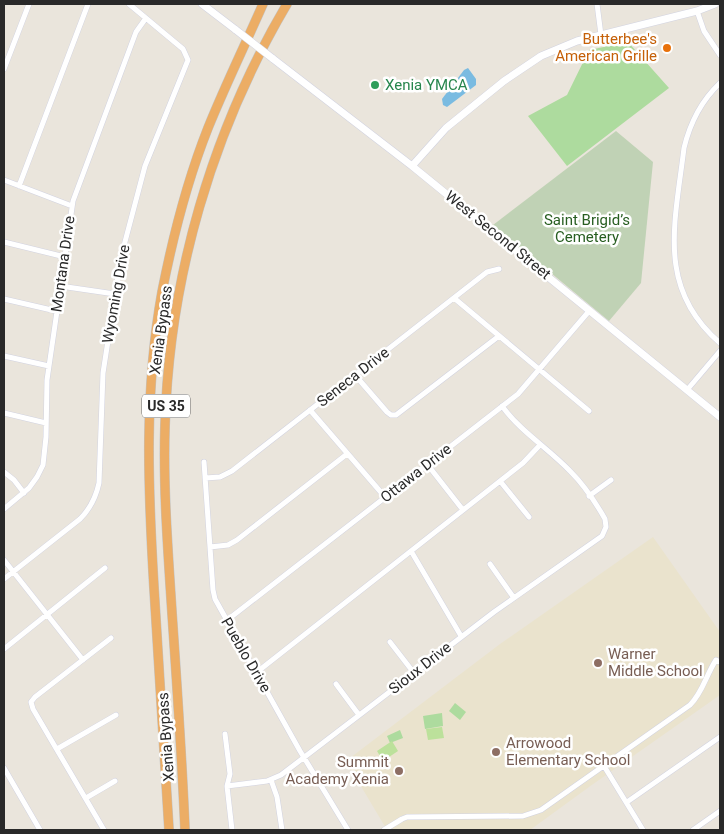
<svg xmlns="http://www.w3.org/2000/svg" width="724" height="834" viewBox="0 0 724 834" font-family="Roboto,sans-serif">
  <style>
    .education { fill: #eae3cd }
    .green { fill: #addb9e }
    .cemetery { fill: #c0d2b5 }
    .pitch { fill: #bce19b }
    .water { fill: #7abbe1 }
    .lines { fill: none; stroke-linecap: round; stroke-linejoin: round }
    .street-casing { stroke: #d2d3e0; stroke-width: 6 }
    .secondary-casing { stroke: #d2d3e0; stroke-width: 8 }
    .highway-casing { stroke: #c3c3c3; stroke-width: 10 }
    .street { stroke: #fff; stroke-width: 5 }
    .secondary { stroke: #fff; stroke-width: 7 }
    .highway { stroke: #ecad65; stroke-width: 9 }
    .secondary-bridge-casing { stroke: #d2d3e0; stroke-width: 8; stroke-linecap: butt }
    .secondary-bridge { stroke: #fff; stroke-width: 7 }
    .food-dot { fill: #e8710a; stroke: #fff; stroke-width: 2 }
    .leisure-dot { fill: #2e9e5b; stroke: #fff; stroke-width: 2 }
    .education-dot { fill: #8d6e63; stroke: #fff; stroke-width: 2 }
    .labels { text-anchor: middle; stroke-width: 5; stroke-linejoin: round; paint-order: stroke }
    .shield { fill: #fff; stroke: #696969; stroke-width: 1 }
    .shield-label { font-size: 14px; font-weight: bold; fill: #292929 }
    .food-label { font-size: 15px; fill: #c56008; stroke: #fff; text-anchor: end }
    .leisure-label { font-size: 15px; fill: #27864d; stroke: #fff; text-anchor: start }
    .park-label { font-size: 15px; fill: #285e21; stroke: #fff }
    .street-label { font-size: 15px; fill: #292929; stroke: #fff }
    .education-label { font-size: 15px; fill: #785e54; stroke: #fff; text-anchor: start }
  </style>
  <rect width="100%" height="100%" fill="#eae5dc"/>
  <path class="education" d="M653,537L720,632V695L589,787L530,830H387L346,761L500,644Z"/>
  <path class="green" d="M628,42L669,88L567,166L528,116L567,95L589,50Z
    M455,703L466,712L460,720L449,711Z
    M442,713L443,726L425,729L423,716Z
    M400,730L403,738L390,743L387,736Z"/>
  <path class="cemetery" d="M616,131L653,162L641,283L609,321L493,225Z"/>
  <path class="pitch" d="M442,727L444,738L428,740L426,729Z
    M392,741L398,751L383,761L377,751Z"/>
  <path class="water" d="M468,68L476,79V85L447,107L443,105L442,99L464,70Z"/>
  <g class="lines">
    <defs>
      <path id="street" d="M597,4L601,35
        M697,11L704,31L720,55
        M4,69L29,4
        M720,83C701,101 690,123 684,148C675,223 656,288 720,343
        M4,180L72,206
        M19,186L88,4
        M4,242L65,257
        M60,286L115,294
        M454,298L589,411
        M4,299L56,311
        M4,356L49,366
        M355,375L387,412L391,415H396L499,336
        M687,390L720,351
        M310,410L385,497
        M4,413L46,423
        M204,462L213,590L215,599L300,751L348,830
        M427,464L463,510
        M4,472L14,480L24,493
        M205,478L220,477L232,471L487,272L499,269
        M500,481L529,517
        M589,496L611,480
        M4,509L29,488L37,477L43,465L46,437L47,380L73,201L136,32L146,18
        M210,547L228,545L237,540L347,454
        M411,551L461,636
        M4,560L83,660
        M490,564L514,598
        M4,579L80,519C91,508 96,497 99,483L103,373L121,257L145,166L188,60L183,49L129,4
        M226,621L518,394L590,310
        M390,642L414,673
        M4,649L105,568
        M257,672L523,463L540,445
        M336,684L359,715
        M225,734L230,774L227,786L232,830
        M57,749L116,715
        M604,766L643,830
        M4,768L40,830
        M271,780L277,797L282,830
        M227,786L267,781L281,775L494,612L602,536L606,527L605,519C596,503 583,484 570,471C548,448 521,432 502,406
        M86,798L115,781
        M627,802L720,737
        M104,830L33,709L31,702L35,697L111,638
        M384,830L402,819L407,817L523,816L541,810L690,705C703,692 706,675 716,660L720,662
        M693,830L720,811"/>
      <path id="secondary" d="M202,4L236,30
        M272,58L412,166L720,417
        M412,166L446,128L504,81L541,56L577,41L697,11L715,4"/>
      <path id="highway" d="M169,830C164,750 159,669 154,588C148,487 144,392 162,292C173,236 187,181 208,128C225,86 245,45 263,4
        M185,830C182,758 177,685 172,613C168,551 163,488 165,426C169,278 212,131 287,4"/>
    </defs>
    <use href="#street" class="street-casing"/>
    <use href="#secondary" class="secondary-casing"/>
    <use href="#highway" class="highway-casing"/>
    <use href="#street" class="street"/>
    <use href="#secondary" class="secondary"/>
    <use href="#highway" class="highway"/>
    <defs>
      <path id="secondary-bridge" d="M236,30L272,58"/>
    </defs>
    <use href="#secondary-bridge" class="secondary-bridge-casing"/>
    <use href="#secondary-bridge" class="secondary-bridge"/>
  </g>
  <circle class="food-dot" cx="667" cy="48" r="5"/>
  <circle class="leisure-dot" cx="375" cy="85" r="5"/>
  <g class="education-dot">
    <circle cx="598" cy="663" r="5"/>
    <circle cx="496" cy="752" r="5"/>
    <circle cx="399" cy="771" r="5"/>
  </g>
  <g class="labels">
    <rect class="shield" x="142" y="394.5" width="48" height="23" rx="4"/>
    <g class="shield-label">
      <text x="166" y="411">US 35</text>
    </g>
    <g class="food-label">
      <text x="657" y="44">Butterbee's<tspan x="657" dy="17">American Grille</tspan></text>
    </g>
    <g class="leisure-label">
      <text x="385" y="90">Xenia YMCA</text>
    </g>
    <g class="park-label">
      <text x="587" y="225">Saint Brigid’s<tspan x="587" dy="17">Cemetery</tspan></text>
    </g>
    <g class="street-label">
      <text transform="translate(498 235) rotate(39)" y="5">West Second Street</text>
      <text transform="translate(63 264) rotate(-82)" y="5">Montana Drive</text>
      <text transform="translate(116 294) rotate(-80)" y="5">Wyoming Drive</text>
      <text transform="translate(161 330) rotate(-82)" y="5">Xenia Bypass</text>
      <text transform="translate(353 377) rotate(-38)" y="5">Seneca Drive</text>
      <text transform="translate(416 473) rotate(-38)" y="5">Ottawa Drive</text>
      <text transform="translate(246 655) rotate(60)" y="5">Pueblo Drive</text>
      <text transform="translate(420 668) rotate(-38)" y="5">Sioux Drive</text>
      <text transform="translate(166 737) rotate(-94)" y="5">Xenia Bypass</text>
    </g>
    <g class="education-label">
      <text x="608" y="659">Warner<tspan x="608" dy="17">Middle School</tspan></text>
      <text x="506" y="748">Arrowood<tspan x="506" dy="17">Elementary School</tspan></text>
      <text x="389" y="767" text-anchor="end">Summit<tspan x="389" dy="17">Academy Xenia</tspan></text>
    </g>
  </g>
  <rect width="724" height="834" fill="none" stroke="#292929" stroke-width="10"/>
</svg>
